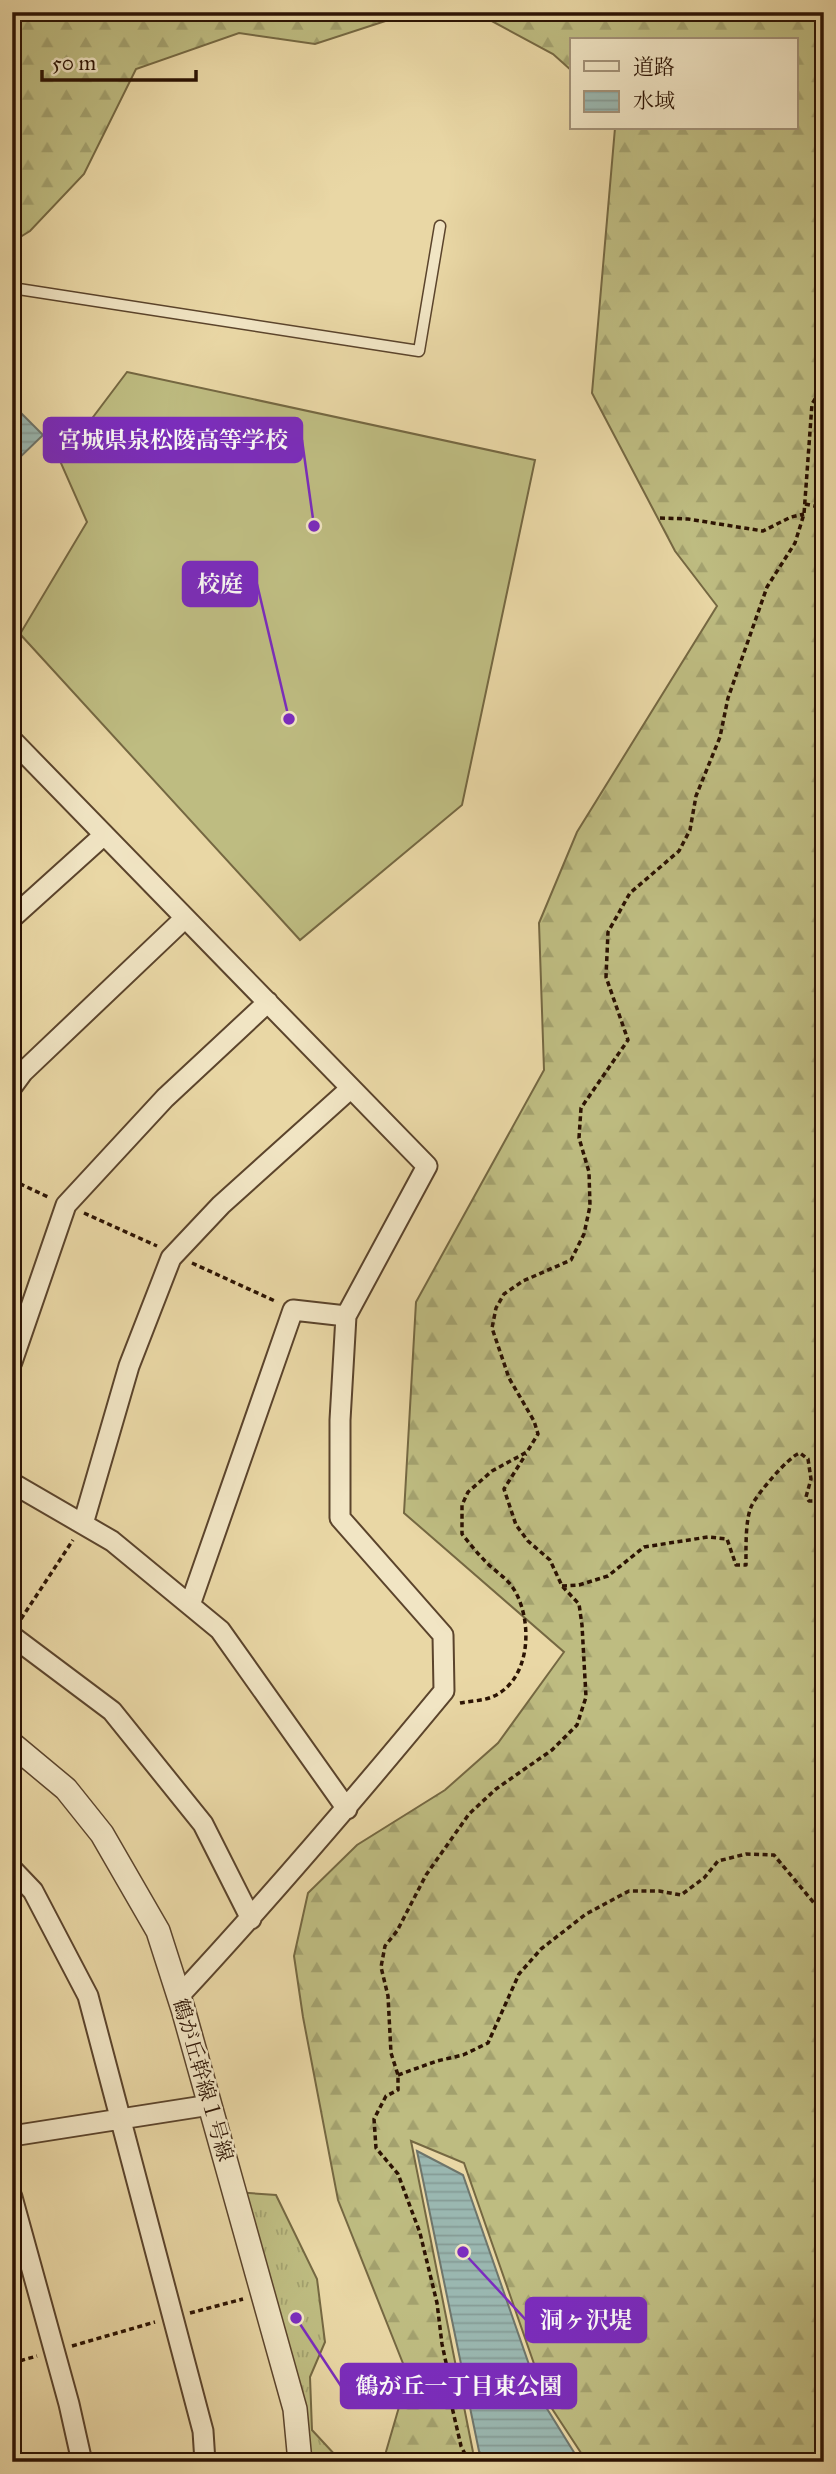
<svg xmlns="http://www.w3.org/2000/svg" width="836" height="2474" viewBox="0 0 836 2474" font-family="'IM FELL Great Primer','Noto Serif JP',serif">
  <style>
    .grass { fill: url(#grass-tufts); stroke: #756842; stroke-width: 2 }
    .forest { fill: url(#forest-firs); stroke: #756842; stroke-width: 2 }
    .pitch { fill: #bebc81; stroke: #756842; stroke-width: 2 }
    .water { fill: url(#water-rules); stroke: #6e756b; stroke-width: 2 }
    .lines { fill: none; stroke-linecap: round; stroke-linejoin: round }
    .service-casing { stroke: #5b442c; stroke-width: 13 }
    .minor-casing { stroke: #5b442c; stroke-width: 23 }
    .tertiary-casing { stroke: #5b442c; stroke-width: 26 }
    .path { stroke: #2c1303; stroke-width: 3.5; stroke-dasharray: 5 3.5; stroke-linecap: butt }
    .service { stroke: #f1e5c4; stroke-width: 10 }
    .minor { stroke: #f1e5c4; stroke-width: 19 }
    .tertiary { stroke: #f1e5c4; stroke-width: 23 }
    .labels { text-anchor: middle; stroke-width: 5; stroke-linejoin: round; paint-order: stroke }
    .street-label { font-size: 21px; fill: #2c1303; stroke: #f1e5c4 }
    .leader { fill: none; stroke: #7b2cbf; stroke-width: 2.5 }
    .callout-dot { fill: #7b2cbf; stroke: #f1e5c4; stroke-width: 2.5 }
    .callout { fill: #7b2cbf; stroke: #7b2cbf; stroke-width: 2.5 }
    .callout-label { font-size: 23px; text-anchor: middle; font-weight: bold; fill: #fff }
  </style>
  <defs>
    <pattern id="grass-tufts" width="24" height="20" patternUnits="userSpaceOnUse" patternTransform="scale(1.75)"><rect width="24" height="20" fill="#bebc81"/><path d="M3 7l-1-3M5 7V3M7 7l1-3M15 17l-1-3M17 17v-4M19 17l1-3" fill="none" stroke="#a3a16e"/></pattern>
    <pattern id="forest-firs" width="22" height="20" patternUnits="userSpaceOnUse" patternTransform="scale(1.75)"><rect width="22" height="20" fill="#bebc81"/><path d="M5 1l3.5 6h-7zM16 11l3.5 6h-7z" fill="#a3a16e"/></pattern>
    <pattern id="water-rules" width="6" height="5" patternUnits="userSpaceOnUse" patternTransform="scale(1.75)"><rect width="6" height="5" fill="#9ab7b0"/><path d="M0 2.5h6" fill="none" stroke="#859c96"/></pattern>
  </defs>
  <rect width="100%" height="100%" fill="#e9d7a5"/>
  <filter id="stains"><feTurbulence type="fractalNoise" baseFrequency=".00286" numOctaves="4"/><feColorMatrix values="0 0 0 0 .2 0 0 0 0 .09 0 0 0 0 .02 0 0 0 .5 -.17"/></filter>
  <radialGradient id="worn" r=".72"><stop offset=".6" stop-color="#630" stop-opacity="0"/><stop offset="1" stop-color="#630" stop-opacity=".3"/></radialGradient>
  <path class="grass" d="M235,2192L276,2195L317,2279L325,2342L310,2377L312,2430L337,2457L338,2462H300Z"/>
  <path class="forest" d="M12,12H413L315,44L239,33L136,69L84,174L30,231L12,242Z
    M475,12H824V2462H587L547,2401L464,2163L411,2141L473,2452L477,2462H383L408,2376L338,2200L303,2017L294,1956L308,1893L357,1845L445,1790L498,1743L564,1652L404,1513L416,1302L544,1070L539,923L577,832L717,606L675,551L592,393L615,128H796V40H572V71L553,54Z"/>
  <path class="pitch" d="M127,372L535,460L462,805L300,940L20,634L87,522L60,461Z"/>
  <path class="water" d="M12,404L43,435L12,465Z
    M417,2151L463,2175L541,2399L580,2462H486L479,2451Z"/>
  <g class="lines">
    <defs>
      <path id="service" d="M12,288L419,351L440,226"/>
      <path id="minor" d="M12,740L427,1166L346,1316L340,1420V1518L443,1635L444,1691C358,1795 271,1897 179,1996
        M12,918L104,835
        M12,1087L23,1072L185,918
        M12,1362L66,1205L165,1098L268,1002
        M12,1483L112,1541L220,1630L347,1809
        M83,1524L129,1366L171,1258L221,1205L351,1088
        M190,1605L293,1310L346,1316
        M12,1636L112,1711L203,1824L251,1919
        M12,1869L33,1891L88,1996L203,2431L205,2462
        M12,2136L210,2105
        M12,2197L69,2404L82,2462"/>
      <path id="tertiary" d="M12,1744L66,1789L102,1834L158,1931L183,2009L295,2409L300,2462"/>
    </defs>
    <use href="#service" class="service-casing"/>
    <use href="#minor" class="minor-casing"/>
    <use href="#tertiary" class="tertiary-casing"/>
    <path class="path" d="M805,504L824,508
      M660,518L688,519L763,531L791,517L804,514
      M12,1180L48,1197
      M84,1213L157,1246
      M192,1263L277,1302
      M562,1586L579,1585L608,1576L644,1547L708,1537L727,1539L736,1565H746C746,1550 745,1518 752,1505C757,1494 789,1456 800,1453L808,1459L811,1479L806,1497L809,1501H824
      M21,1619L73,1540
      M460,1703C470,1701 482,1701 492,1697C530,1681 533,1625 516,1593C509,1579 497,1573 487,1563C478,1554 470,1544 462,1534V1505L468,1492L492,1471L527,1452L538,1434L534,1421L509,1378L492,1328L496,1308L504,1294L523,1281L571,1260L584,1234L590,1206L589,1172L579,1138L581,1108L628,1040L606,977L608,932L630,893L679,851L690,830L696,796L720,737L728,698L767,587L795,543L804,514L812,404L824,384
      M398,2075L437,2061L463,2055L488,2043L519,1974L541,1949L586,1914L629,1891H659L681,1895L704,1878L718,1861L746,1854L774,1855L824,1915
      M190,2313L243,2299
      M72,2346L155,2322
      M12,2363L37,2356
      M469,2462L461,2446L452,2407L451,2386L442,2344L437,2303L420,2233L398,2174L376,2148L374,2119L386,2096L398,2090V2075L391,2053L388,1996L381,1967L385,1946L397,1931L426,1875L469,1814L496,1789L552,1750L577,1725L586,1697L582,1625L579,1604L562,1586L550,1560L528,1541L516,1525L504,1489L526,1454"/>
    <use href="#service" class="service"/>
    <use href="#minor" class="minor"/>
    <use href="#tertiary" class="tertiary"/>
  </g>
  <g class="labels">
    <g class="street-label">
      <text transform="translate(203 2080) rotate(74)" y="7">鶴が丘幹線１号線</text>
    </g>
  </g>
  <path class="leader" d="M314 526L302 440M289 719L257 584M463 2252L526 2320M296 2318L341 2386"/>
  <g class="callout-dot">
    <circle cx="314" cy="526" r="7"/>
    <circle cx="289" cy="719" r="7"/>
    <circle cx="463" cy="2252" r="7"/>
    <circle cx="296" cy="2318" r="7"/>
  </g>
  <g class="callout">
    <rect x="44" y="418" width="258" height="44" rx="7"/>
    <rect x="183" y="562" width="74" height="44" rx="7"/>
    <rect x="526" y="2298" width="120" height="44" rx="7"/>
    <rect x="341" y="2364" width="235" height="44" rx="7"/>
  </g>
  <g class="callout-label">
    <text x="173" y="448">宮城県泉松陵高等学校</text>
    <text x="220" y="592">校庭</text>
    <text x="586" y="2328">洞ヶ沢堤</text>
    <text x="459" y="2394">鶴が丘一丁目東公園</text>
  </g>
  <rect width="836" height="2474" fill="none" stroke="#e9d7a5" stroke-width="42"/>
  <rect x="14" y="14" width="808" height="2446" fill="none" stroke="#2c1303" stroke-width="3.5"/>
  <rect x="21" y="21" width="794" height="2432" fill="none" stroke="#2c1303" stroke-width="2"/>
  <rect x="570" y="38" width="228" height="91" fill="#f1e5c4" stroke="#a29177" stroke-width="2"/>
  <rect x="584" y="61" width="35" height="10" fill="#f1e5c4" stroke="#a29177" stroke-width="2"/>
  <text x="633" y="74" font-size="21" fill="#2c1303">道路</text>
  <rect x="584" y="91" width="35" height="21" fill="url(#water-rules)" stroke="#a29177" stroke-width="2"/>
  <text x="633" y="108" font-size="21" fill="#2c1303">水域</text>
  <path d="M42 70v10h154v-10" fill="none" stroke="#2c1303" stroke-width="3.5"/>
  <text x="52" y="70" font-size="21" fill="#2c1303" stroke="#f1e5c4" stroke-width="5" paint-order="stroke">50 m</text>
  <rect width="100%" height="100%" filter="url(#stains)"/>
  <rect width="100%" height="100%" fill="url(#worn)"/>
</svg>
